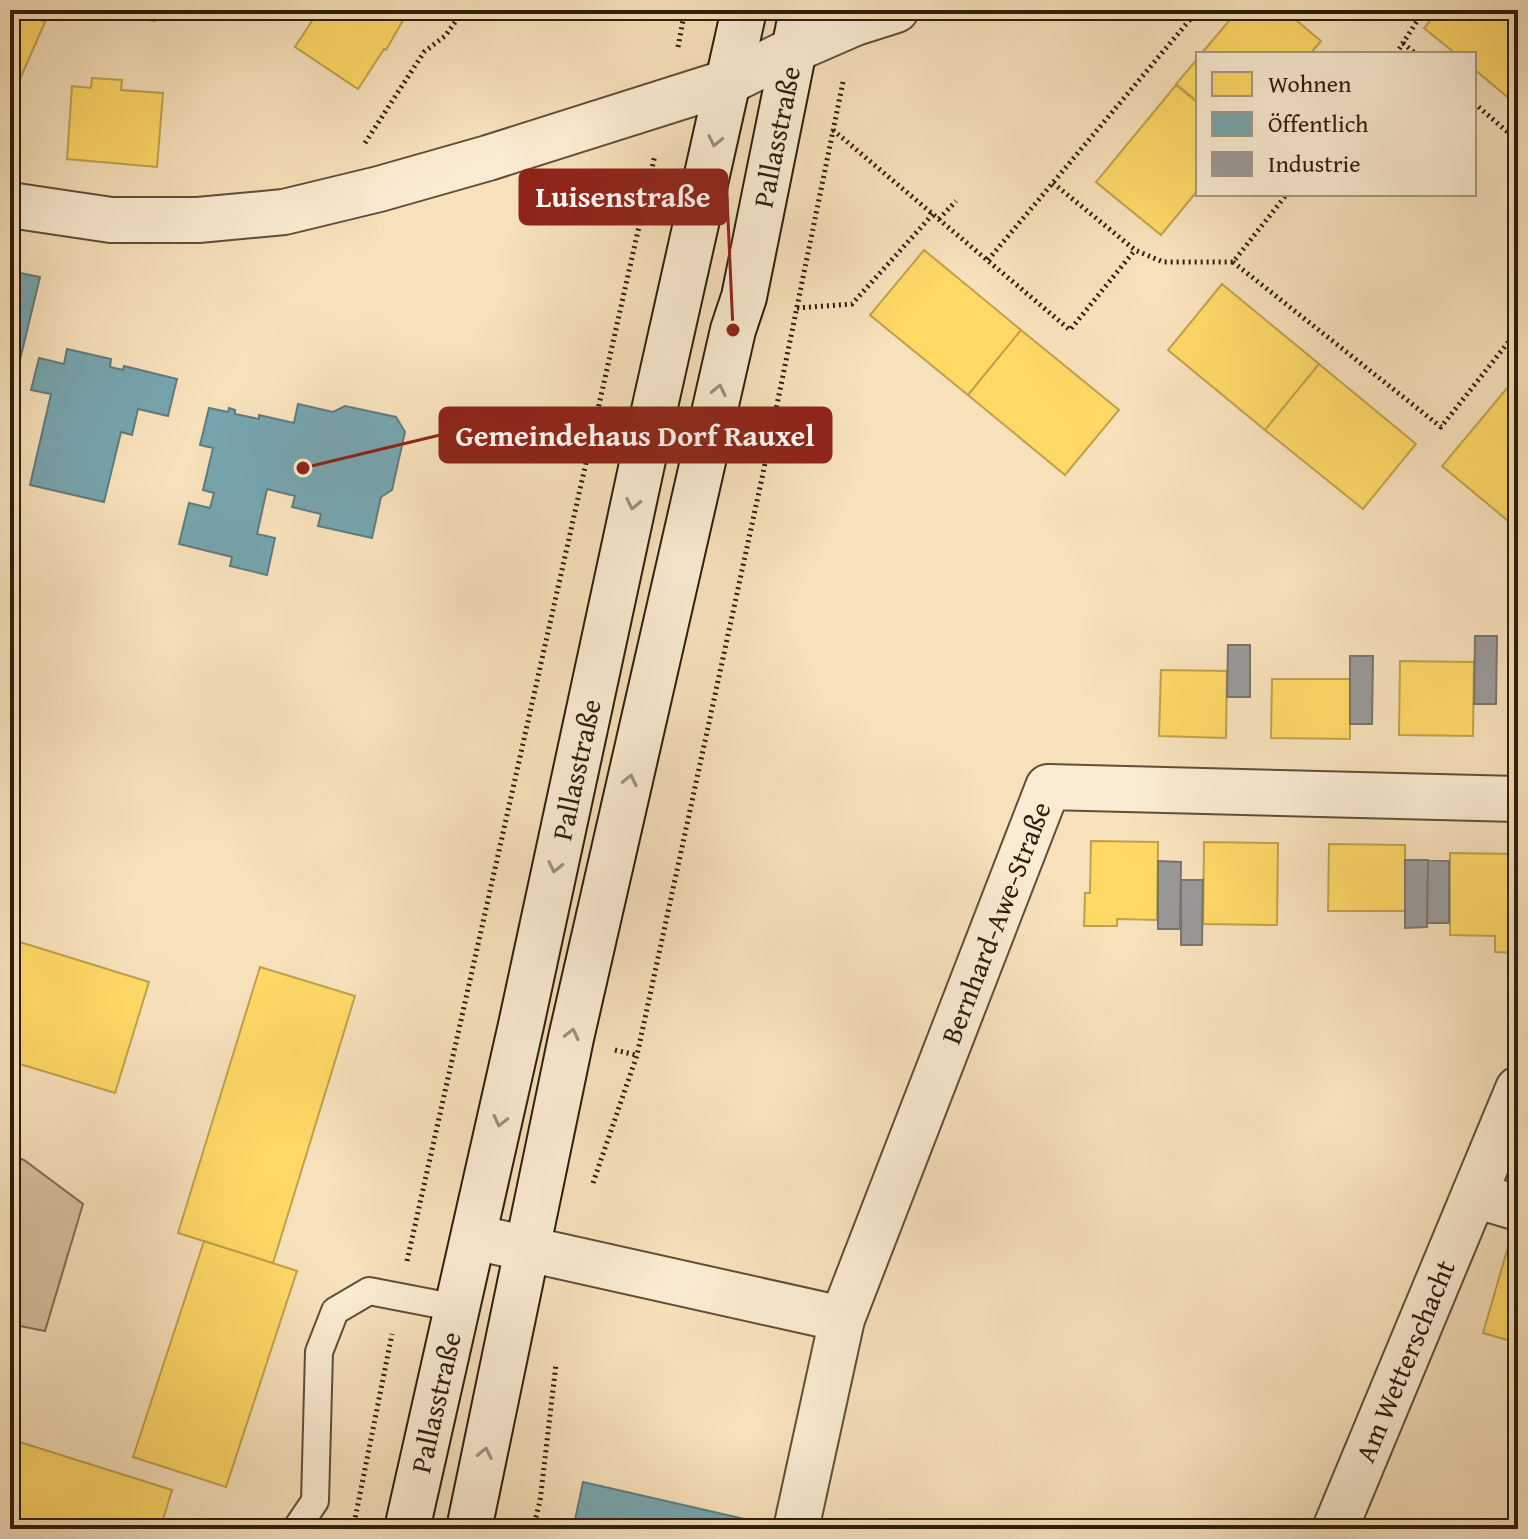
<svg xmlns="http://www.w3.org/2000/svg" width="1528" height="1539" viewBox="0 0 1528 1539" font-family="'Gentium Book Plus',serif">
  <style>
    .green { fill: #d5c09d; stroke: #826e55; stroke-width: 2 }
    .homes { fill: #ffd966; stroke: #c0a14b; stroke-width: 2 }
    .public { fill: #76a5af; stroke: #607c7e; stroke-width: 2 }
    .industry { fill: #999; stroke: #79746f; stroke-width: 2 }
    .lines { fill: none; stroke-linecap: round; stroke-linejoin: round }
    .service-casing { stroke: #604e38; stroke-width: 30 }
    .minor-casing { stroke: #604e38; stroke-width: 48 }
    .secondary-casing { stroke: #2e1d0d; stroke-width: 48 }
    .path { stroke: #2e1d0d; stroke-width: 5; stroke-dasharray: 2 4; stroke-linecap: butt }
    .service { stroke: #faecd3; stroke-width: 26 }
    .minor { stroke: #faecd3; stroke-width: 44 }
    .secondary { stroke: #faecd3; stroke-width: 44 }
    .oneway { stroke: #9e8f7a }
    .labels { text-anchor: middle; stroke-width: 8; stroke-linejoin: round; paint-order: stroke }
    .street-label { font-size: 28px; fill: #2e1d0d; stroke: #faecd3 }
    .leader { fill: none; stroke: #8f2418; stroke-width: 3 }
    .callout-dot { fill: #8f2418; stroke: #faecd3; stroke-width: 3 }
    .callout { fill: #8f2418; stroke: #8f2418; stroke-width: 3 }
    .callout-label { font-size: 30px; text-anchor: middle; font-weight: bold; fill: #fff }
  </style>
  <rect width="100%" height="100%" fill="#f7e1bb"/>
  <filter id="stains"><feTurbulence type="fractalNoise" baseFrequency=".0025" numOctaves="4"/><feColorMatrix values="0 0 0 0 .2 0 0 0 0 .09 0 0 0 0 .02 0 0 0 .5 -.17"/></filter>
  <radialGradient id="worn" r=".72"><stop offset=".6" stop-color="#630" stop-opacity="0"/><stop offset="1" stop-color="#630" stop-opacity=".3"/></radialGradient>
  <path class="green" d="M10,1155L24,1160L83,1204L45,1331L10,1324Z"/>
  <path class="homes" d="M10,10H18L45,22L10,102Z
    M83,10H156L155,21Z
    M319,10H409L386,50L384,49L358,89L295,47Z
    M1238,10H1284L1321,41L1310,54H1201Z
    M1439,10H1518V106L1474,69V54H1456L1424,28Z
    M1198,58V102L1176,84Z
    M92,78L122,80L121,90L163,93L157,167L67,159L72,86L91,88Z
    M1176,85L1198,103V190L1161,235L1096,182Z
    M924,250L1021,330L968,395L870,315Z
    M1222,284L1319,364L1265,430L1168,350Z
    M1021,330L1119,410L1065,475L968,395Z
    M1319,364L1416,444L1363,509L1265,430Z
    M1518,375V506L1507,520L1442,466Z
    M1400,661L1474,662L1473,736L1399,735Z
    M1161,670L1227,671L1226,738L1159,736Z
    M1272,679H1350V739L1271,738Z
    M1091,841L1158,842L1157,920L1117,919V926H1084L1085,893H1090Z
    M1204,842L1278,843L1277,925L1203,924Z
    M1329,844L1405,845V911H1328Z
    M1450,853L1518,854V953L1495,952V936L1450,935Z
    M10,939L149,982L115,1093L10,1061Z
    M260,967L355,996L273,1263L178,1233Z
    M204,1241L297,1271L226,1487L133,1457Z
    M1508,1247L1518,1250V1343L1483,1333Z
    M10,1439L172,1490L160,1529H10Z"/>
  <path class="public" d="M15,272L40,277L18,368L10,366V294Z
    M67,349L111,359L110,367L123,370L124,366L177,379L168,416L138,409L132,435L121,432L104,502L30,485L51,394L31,390L39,358L64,364Z
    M298,404L333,412L345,406L396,417L405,432L392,490L381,497L372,538L318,526L321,514L292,507L295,496L267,489L257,534L275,538L267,575L230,566L232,557L179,544L189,503L210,508L214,493L203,490L213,448L200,445L209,408L228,412L229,408L235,410V414L259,419V415L294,423Z
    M583,1482L762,1523L761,1529H573Z"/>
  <path class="industry" d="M1475,636H1497L1496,704H1474Z
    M1228,645H1250V697H1227Z
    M1350,656H1373L1372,724H1350Z
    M1405,860H1428L1427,927L1405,928Z
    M1428,860L1449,861V923H1427Z
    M1158,861L1181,862L1180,929H1158Z
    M1181,880H1203L1202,945H1181Z"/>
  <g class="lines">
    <defs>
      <path id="service" d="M296,1529L315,1501L319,1352L335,1311L369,1291L457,1308"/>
      <g id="minor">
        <path d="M10,205L111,220H198L284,212L379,189L488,158L728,82L793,50L855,23L896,10"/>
        <path d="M1474,1195L1518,1208"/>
        <path d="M474,1237L842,1319"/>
        <path id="s1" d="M796,1529L842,1319L1048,787L1518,799"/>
        <path id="s2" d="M1335,1529L1518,1089"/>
      </g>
      <g id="secondary">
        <path id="s3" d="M407,1529L521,1025L642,464L744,10"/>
        <path id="s4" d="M469,1529L571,1038L733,330L744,297L802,10"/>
      </g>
    </defs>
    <use href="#service" class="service-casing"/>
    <use href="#minor" class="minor-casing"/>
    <use href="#secondary" class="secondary-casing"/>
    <path class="path" d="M1403,43L1416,54
      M678,47L685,10
      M1396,54L1424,10
      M1474,103L1518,141
      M833,130L1070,330L1135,250
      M365,143L424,52L445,36L464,10
      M1053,183L1135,250L1163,262H1233L1287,194
      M560,187L640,220
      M939,219L956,201
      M988,260L1198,10
      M1233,262L1441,427L1518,330
      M797,308L852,304L933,214
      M615,1050L636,1055
      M593,1183L637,1055L762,478L843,82
      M407,1261L655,155
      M353,1529L392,1334
      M533,1529L540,1501L556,1364"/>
    <use href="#service" class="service"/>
    <use href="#minor" class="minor"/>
    <use href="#secondary" class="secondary"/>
  </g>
  <defs><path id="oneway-chevron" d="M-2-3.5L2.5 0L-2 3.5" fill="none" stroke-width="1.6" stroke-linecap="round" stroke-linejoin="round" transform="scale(2)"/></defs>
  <g class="oneway">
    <use href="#oneway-chevron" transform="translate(715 141) rotate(102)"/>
    <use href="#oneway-chevron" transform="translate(719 390) rotate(-77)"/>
    <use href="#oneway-chevron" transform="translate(633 504) rotate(102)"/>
    <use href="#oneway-chevron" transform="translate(630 780) rotate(-77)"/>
    <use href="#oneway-chevron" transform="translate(555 867) rotate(102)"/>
    <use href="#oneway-chevron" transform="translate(572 1034) rotate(-77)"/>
    <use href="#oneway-chevron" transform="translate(500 1121) rotate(103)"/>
    <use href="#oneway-chevron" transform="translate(485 1453) rotate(-78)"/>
  </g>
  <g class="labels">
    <g class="street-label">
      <text dy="10" stroke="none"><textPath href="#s4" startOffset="1426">Pallasstraße</textPath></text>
      <text dy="10" stroke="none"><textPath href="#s3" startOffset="778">Pallasstraße</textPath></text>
      <text dy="10" stroke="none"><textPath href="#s1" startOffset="640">Bernhard-Awe-Straße</textPath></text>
      <text dy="10" stroke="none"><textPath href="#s2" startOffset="182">Am Wetterschacht</textPath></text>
      <text dy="10" stroke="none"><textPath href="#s3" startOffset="130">Pallasstraße</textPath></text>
    </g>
  </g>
  <path class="leader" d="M733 330L727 197M303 468L440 435"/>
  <g class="callout-dot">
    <circle cx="733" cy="330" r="8"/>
    <circle cx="303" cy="468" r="8"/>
  </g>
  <g class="callout">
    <rect x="520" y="170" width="207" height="54" rx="8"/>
    <rect x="440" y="408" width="391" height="54" rx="8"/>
  </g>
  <g class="callout-label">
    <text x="623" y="207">Luisenstraße</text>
    <text x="635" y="446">Gemeindehaus Dorf Rauxel</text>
  </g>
  <rect width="1528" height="1539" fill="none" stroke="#f7e1bb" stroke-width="40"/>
  <rect x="12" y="12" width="1504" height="1515" fill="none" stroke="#2e1d0d" stroke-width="4"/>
  <rect x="20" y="20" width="1488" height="1499" fill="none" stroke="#2e1d0d" stroke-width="2"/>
  <rect x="1196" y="52" width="280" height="144" fill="#faecd3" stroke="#a89984" stroke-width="2"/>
  <rect x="1212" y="72" width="40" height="24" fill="#ffd966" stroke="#a89984" stroke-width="2"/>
  <text x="1268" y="92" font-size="24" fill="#2e1d0d">Wohnen</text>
  <rect x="1212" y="112" width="40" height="24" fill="#76a5af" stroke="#a89984" stroke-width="2"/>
  <text x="1268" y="132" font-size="24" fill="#2e1d0d">Öffentlich</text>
  <rect x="1212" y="152" width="40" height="24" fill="#999999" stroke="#a89984" stroke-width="2"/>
  <text x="1268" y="172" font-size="24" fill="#2e1d0d">Industrie</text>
  <rect width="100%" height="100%" filter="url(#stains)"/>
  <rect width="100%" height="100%" fill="url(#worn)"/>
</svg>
